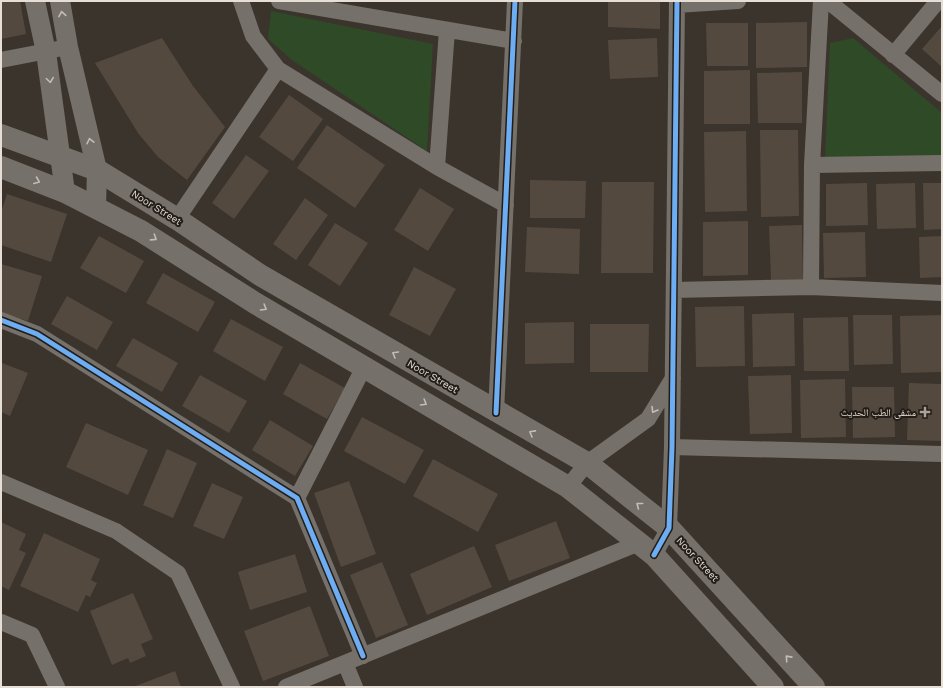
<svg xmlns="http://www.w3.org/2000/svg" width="943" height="688" viewBox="0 0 943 688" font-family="'Work Sans','Noto Naskh Arabic',sans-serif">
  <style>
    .green { fill: #2e4a27 }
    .building { fill: #54493e }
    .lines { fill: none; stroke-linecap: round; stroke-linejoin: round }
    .minor { stroke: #757069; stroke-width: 16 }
    .tertiary { stroke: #757069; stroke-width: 20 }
    .secondary { stroke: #757069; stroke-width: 22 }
    .cycleway-casing { stroke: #231d17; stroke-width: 8 }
    .cycleway { stroke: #6dadf4; stroke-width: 5 }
    .oneway { stroke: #c5bdb5 }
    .poi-dot { fill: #aba29a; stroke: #231d17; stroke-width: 1.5 }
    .labels { text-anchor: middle; stroke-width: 4; stroke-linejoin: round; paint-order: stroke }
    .street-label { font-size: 10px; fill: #e7ded6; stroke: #231d17 }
    .poi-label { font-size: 10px; fill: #e7ded6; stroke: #231d17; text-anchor: end }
  </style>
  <rect width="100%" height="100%" fill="#3b342c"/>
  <path class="green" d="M271,11L433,44L427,151L292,60L268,39Z
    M853,38L942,113V158H825L830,43Z"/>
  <path class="building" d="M1,1H20L26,34L1,39Z
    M608,1H660V29L608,27Z
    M807,22V67L756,68V23Z
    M706,23H748V66H707Z
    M942,26V67L922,49Z
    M162,38L193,86L225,127L187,180L158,157L138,133L95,63Z
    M657,38L658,77L610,79L608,40Z
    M750,70V124H704V71Z
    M802,72V123H758L757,73Z
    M289,95L323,119L293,161L259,137Z
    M327,125L385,165L355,208L297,168Z
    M760,130H798L799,216L761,217Z
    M746,131L747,211L705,212L704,132Z
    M246,155L269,171L234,219L212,203Z
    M530,180L586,181L585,218H530Z
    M602,182H654L653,273H601Z
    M867,183L868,225L826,226V184Z
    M915,183L916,228L877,229L876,184Z
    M923,183H942V229L924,230Z
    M420,188L454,209L428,251L394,230Z
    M7,194L67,214L51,262L1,245V212Z
    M305,198L328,215L296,260L273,244Z
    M748,221V275L703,276V222Z
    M335,223L368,243L340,286L308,265Z
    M802,225L803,279L771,280L769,226Z
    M527,227L580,229L579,274L525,272Z
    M865,232L866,277L824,278L823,233Z
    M99,236L144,261L126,293L80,268Z
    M942,236V277L920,278L919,237Z
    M1,264L42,276L28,321L1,313Z
    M414,267L456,289L430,336L389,315Z
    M163,273L215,302L198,332L146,303Z
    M67,296L113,322L97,350L51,324Z
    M744,306L745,366L696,367L695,307Z
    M794,313L795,366L753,367L752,314Z
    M853,315H892L893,364L854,365Z
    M942,315V372L901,373L900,316Z
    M848,317L849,371H804L803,318Z
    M231,319L283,347L265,381L213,351Z
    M574,322V363L525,364V323Z
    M590,324H649L648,372H590Z
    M133,338L178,363L162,392L116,366Z
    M2,363L28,373L10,416L1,412Z
    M300,363L345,388L327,419L283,394Z
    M200,375L247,401L229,433L182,406Z
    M791,375L792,433L750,434L748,376Z
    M845,379L846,437L801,438L800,380Z
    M909,383L942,384V441L907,440Z
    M852,387H894L895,437L853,438Z
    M362,417L424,450L405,484L344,451Z
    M270,420L313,446L295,476L252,450Z
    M86,423L148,450L128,495L66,467Z
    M167,449L197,463L173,518L143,505Z
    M433,459L498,494L478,532L413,496Z
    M349,481L376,554L341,567L314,493Z
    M212,483L243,497L224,539L193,526Z
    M556,521L570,558L509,581L495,545Z
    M1,522L26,534L19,550L26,553L9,590L1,586Z
    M44,533L100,559L91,580L97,583L90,597L86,595L78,612L20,586Z
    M474,546L492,587L427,615L410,574Z
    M295,554L307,592L250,610L238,572Z
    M382,562L408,625L376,638L350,575Z
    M133,593L153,639L141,644L146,656L130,663L128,658L112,665L90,611Z
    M310,606L329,656L263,681L244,631Z
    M175,671L181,687H133Z"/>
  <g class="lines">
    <path class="minor" d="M241,1L253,36L278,69L437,167L506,205
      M279,1L514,41
      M828,1L942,94
      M677,5L738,1
      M893,55L938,1
      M1,60L68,47
      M812,165L942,163
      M437,167L447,30
      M177,219L278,69
      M811,287L812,165L821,1
      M674,290L811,287L942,293
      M1,320L37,334L297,498L363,656
      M496,413L515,1
      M672,447L942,454
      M1,482L116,531L178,573L232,687
      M568,487L587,463L648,419L673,378
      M297,498L364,367
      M654,555L669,528L672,447L677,1
      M1,622L32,635L57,687
      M345,663L355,687
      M286,687L639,543"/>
    <path class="tertiary" d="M35,1L46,52L65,192
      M60,1L68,47L97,170L96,207"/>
    <path class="secondary" d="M1,135L97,170L177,219L260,275L587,463L669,528L814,687
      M1,167L65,192L141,231L255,303L568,487L654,555L773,687"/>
    <defs>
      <path id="cycleway" d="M1,320L37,334L297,498L363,656
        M496,413L515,1
        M654,555L669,528L672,447L677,1"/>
    </defs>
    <use href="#cycleway" class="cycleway-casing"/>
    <use href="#cycleway" class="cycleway"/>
  </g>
  <defs><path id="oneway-chevron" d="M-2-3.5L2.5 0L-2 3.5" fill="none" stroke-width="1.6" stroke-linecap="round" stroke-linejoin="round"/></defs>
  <g class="oneway">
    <use href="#oneway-chevron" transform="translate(62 14) rotate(-100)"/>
    <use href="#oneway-chevron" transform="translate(50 80) rotate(82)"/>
    <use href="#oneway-chevron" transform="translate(90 141) rotate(-103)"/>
    <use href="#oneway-chevron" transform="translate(37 181) rotate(22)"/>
    <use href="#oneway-chevron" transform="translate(154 238) rotate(33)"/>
    <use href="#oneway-chevron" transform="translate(264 308) rotate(31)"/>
    <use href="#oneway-chevron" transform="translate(395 354) rotate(-150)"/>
    <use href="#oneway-chevron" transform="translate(424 403) rotate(31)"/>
    <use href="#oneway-chevron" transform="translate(654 410) rotate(121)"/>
    <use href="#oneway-chevron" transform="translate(532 433) rotate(-151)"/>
    <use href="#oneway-chevron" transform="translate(639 505) rotate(-142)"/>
    <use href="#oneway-chevron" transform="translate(788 658) rotate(-132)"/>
  </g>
  <path class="poi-dot" d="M923 406h4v4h4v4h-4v4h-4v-4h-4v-4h4z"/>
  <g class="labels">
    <g class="street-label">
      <text transform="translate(157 207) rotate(32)" y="4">Noor Street</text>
      <text transform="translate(433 376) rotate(30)" y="4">Noor Street</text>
      <text transform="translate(698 559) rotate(47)" y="4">Noor Street</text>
    </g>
    <g class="poi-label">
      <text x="916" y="416">مشفى الطب الحديث</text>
    </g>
  </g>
  <rect width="943" height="688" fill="none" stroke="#e7ded6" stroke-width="4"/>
</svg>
